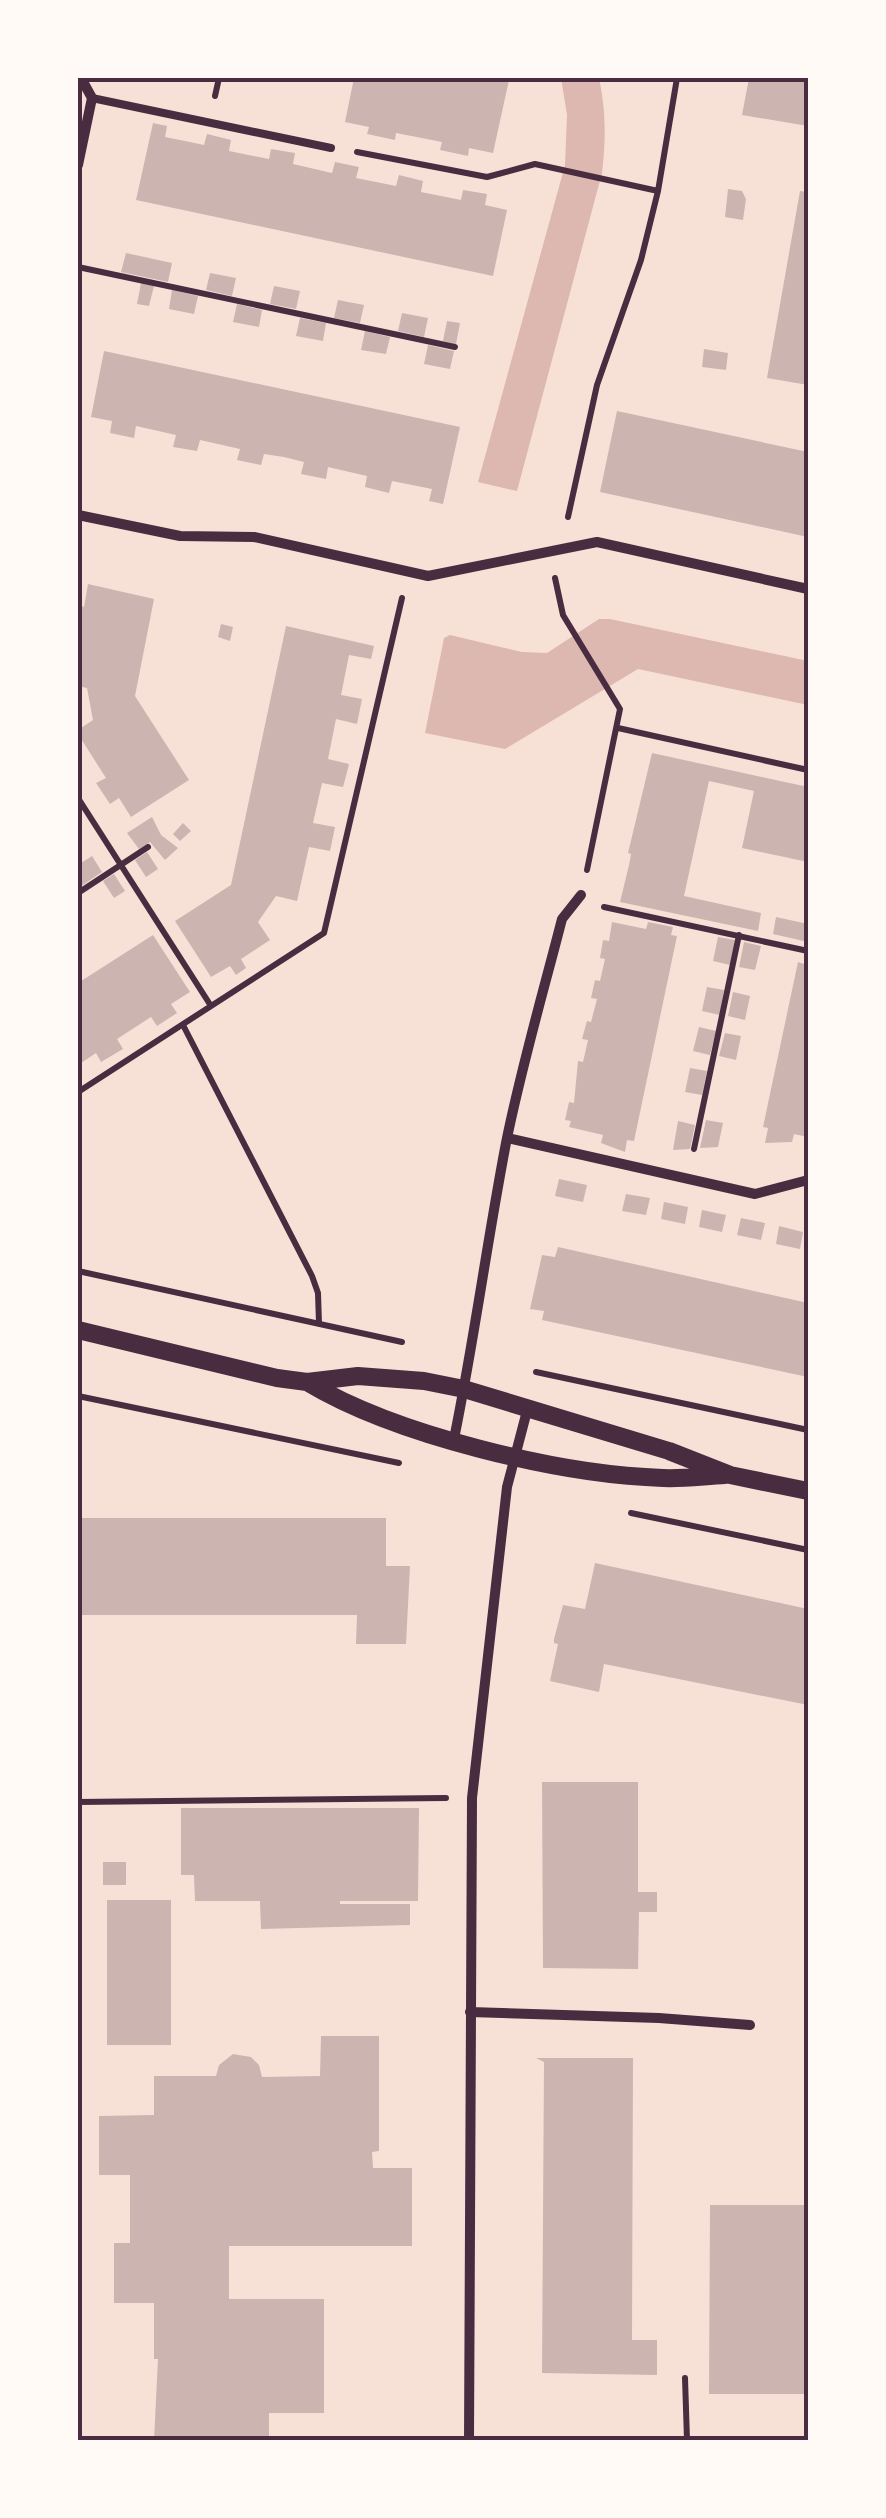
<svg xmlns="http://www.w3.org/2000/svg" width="886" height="2518" viewBox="0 0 886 2518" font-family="'DM Sans',sans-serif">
	<rect width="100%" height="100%" fill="#f7e1d7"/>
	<!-- water -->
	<path fill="#dcb8b0" d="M561,78H599C606,111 606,139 602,173L517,491L478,482L565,165L567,115Z
		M599,619H610L808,661V705L638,669L505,749L425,733L444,638L450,635L522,652L547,653Z"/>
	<!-- building -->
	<path fill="#ccb4b1" d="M354,78H497L509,80L493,153L469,148L468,156L440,150L442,142L396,133L395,140L367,134L369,127L345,122Z
		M749,78H808V126L742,115Z
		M153,123L167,126L165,137L185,141L204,145L207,134L231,140L229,151L269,159L271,149L295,153L293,164L332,173L335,162L359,167L356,178L396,186L399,175L423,181L421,192L461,200L463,190L487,194L485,205L507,210L493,276L136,200Z
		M728,189L742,191L746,199L743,220L725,217Z
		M800,191L808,192V385L767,378Z
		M126,253L172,263L168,282L121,272Z
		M210,273L236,278L232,296L206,290Z
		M141,283L154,286L149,306L137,304Z
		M274,286L300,291L296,309L270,304Z
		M172,290L198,296L194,314L169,309Z
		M338,300L364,305L360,323L334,318Z
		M237,304L262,310L259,327L233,322Z
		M402,313L428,318L424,337L398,331Z
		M300,318L326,323L323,341L296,336Z
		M447,321L460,323L456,344L443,341Z
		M365,331L390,337L386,354L361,350Z
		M428,345L454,351L450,369L424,364Z
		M704,349L728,353L726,370L702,367Z
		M104,351L460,427L443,504L429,501L432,489L392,481L389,493L365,487L367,476L328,467L326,479L301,474L304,462L284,457L264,454L261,465L237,460L240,449L200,440L197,451L173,447L176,435L136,426L134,438L110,433L112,421L91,417Z
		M617,411L808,452V537L600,492Z
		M88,584L154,599L135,696L189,780L131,817L119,798L110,804L96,783L106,778L78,734V730L93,720L87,688L78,686V605L84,607Z
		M221,624L233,627L230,641L218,637Z
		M286,626L374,646L371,659L349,655L341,695L362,699L357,724L336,719L328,759L349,764L346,776L343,787L322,783L313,823L335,827L330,851L309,847L297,901L276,896L258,922L270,940L241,959L246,968L236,975L230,966L211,977L175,921L231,885Z
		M652,753L808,787V862L742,848L754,791L709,781L684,896L761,913L758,931L620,902L629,865L631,854L628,853Z
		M152,817L161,835L178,848L165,860L150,842L139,849L127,833Z
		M183,823L191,831L180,841L173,834Z
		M147,852L158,869L146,877L135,860Z
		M92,856L102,872L80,887L78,865Z
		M114,874L125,891L114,898L103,881Z
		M776,917L808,924V942L773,934Z
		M612,922L646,929L648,922L673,927L671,935L677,936L634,1141L627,1140L625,1152L601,1143L603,1135L569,1127L571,1121L565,1120L569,1102L574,1103L578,1061L583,1062L588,1040L582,1039L587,1021L591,1022L597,999L591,998L595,980L600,981L605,959L600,958L603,940L609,941Z
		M153,935L190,992L171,1004L177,1013L157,1026L151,1017L117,1039L123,1049L101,1062L96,1053L78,1065V983Z
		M718,937L735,940L730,965L713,961Z
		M744,942L761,946L755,970L739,967Z
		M807,952L808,1137L794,1134L792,1142L765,1143L768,1128L763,1127L798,962L804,964Z
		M707,987L724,990L720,1015L702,1011Z
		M733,992L750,996L745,1020L728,1016Z
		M699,1027L716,1031L710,1055L693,1051Z
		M725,1033L741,1036L736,1060L719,1056Z
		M690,1068L707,1071L702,1095L685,1092Z
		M706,1120L723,1123L718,1147L700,1148Z
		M678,1121L695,1125L690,1149L673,1150Z
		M559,1179L587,1185L583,1202L555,1196Z
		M626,1194L650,1198L646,1215L622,1211Z
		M664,1202L688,1207L685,1224L661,1219Z
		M702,1210L726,1215L722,1232L699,1227Z
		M741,1218L765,1223L761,1240L737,1235Z
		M779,1226L803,1232L800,1249L776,1244Z
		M558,1247L808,1303V1377L542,1320L544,1311L530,1309L542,1255L555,1257Z
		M78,1518H386V1566H410L406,1644H356L357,1615H78Z
		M595,1563L808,1609V1705L604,1664L599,1692L550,1681L558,1644L554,1643V1639L563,1605L585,1609Z
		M542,1782H638V1892H657V1912H639L638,1969L543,1968Z
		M181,1808H419L418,1901H340V1904H410V1925L261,1929L260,1901H195L194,1875H181Z
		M103,1862H126V1885H103Z
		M107,1900H171V2045H107Z
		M321,2036H379V2151L372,2152L373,2168H412V2246H229V2299H324V2413H269V2440H154L158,2359H154V2303H114V2243H130V2175H99V2116L154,2115V2076H216L219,2065L233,2054L251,2057L259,2065L262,2077L320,2076Z
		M536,2058H633L632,2340H657V2375L542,2373L544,2062Z
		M710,2205H808V2394H709Z"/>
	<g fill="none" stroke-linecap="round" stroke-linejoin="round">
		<!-- path -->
		<path stroke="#4a2c40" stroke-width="6" d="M215,96L219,78
			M357,152L487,177L535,164L658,191
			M78,267L455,347
			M568,517L597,385L641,260L658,191L677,78
			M555,578L563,615L620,709L587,870
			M618,728L808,770
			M78,798L211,1006
			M78,893L148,847
			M604,907L808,951
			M183,1025L312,1276L318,1293L319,1324
			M78,1092L324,933L402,598
			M694,1149L739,935
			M78,1271L402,1342
			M536,1372L808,1430
			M78,1396L399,1463
			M631,1513L808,1550
			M78,1802L446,1798
			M685,2378L687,2440"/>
		<!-- service -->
		<path stroke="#4a2c40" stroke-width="8" d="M92,98L331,148"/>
		<!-- minor -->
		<path stroke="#4a2c40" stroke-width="10" d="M78,165L92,98L81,78
			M78,515L180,536L254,537L428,576L597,542L808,589
			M507,1138L755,1194L808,1180
			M454,1439C474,1341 487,1242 506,1143C521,1068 543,993 562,919L581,895
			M470,2012L659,2018L750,2025
			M469,2440L472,1798L507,1487L528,1407"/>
		<!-- tertiary -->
		<path stroke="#4a2c40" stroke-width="18" d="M78,1330L277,1378L307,1382L358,1376L424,1381L464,1389L669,1451L730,1475L808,1491
			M307,1382C395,1435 560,1475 663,1478C683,1479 704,1476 725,1475"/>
	</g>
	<!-- border -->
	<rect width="886" height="2518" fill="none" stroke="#fffaf5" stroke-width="160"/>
	<rect x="80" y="80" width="726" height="2358" fill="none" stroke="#4a2c40" stroke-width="4"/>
</svg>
